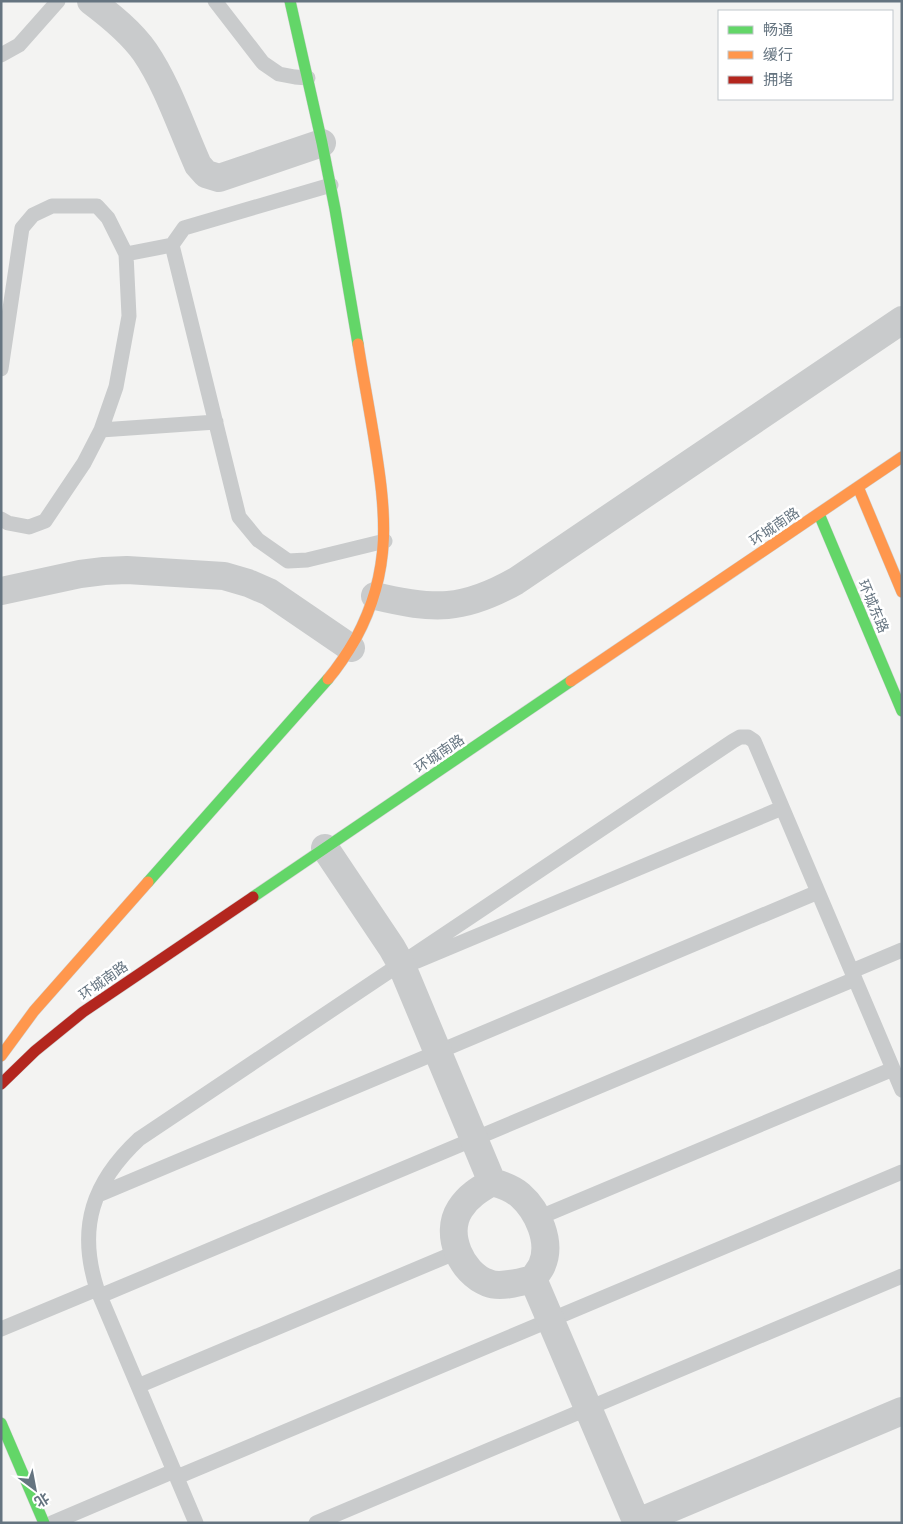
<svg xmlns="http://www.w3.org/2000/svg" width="903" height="1524" viewBox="0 0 903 1524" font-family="'Golos Text','Noto Sans SC',sans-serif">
	<rect width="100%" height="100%" fill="#f3f3f2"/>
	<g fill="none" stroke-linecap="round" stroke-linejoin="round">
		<!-- fast casing -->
		<g stroke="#cfd0d0" stroke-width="12">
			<path id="fast" d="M290,1L322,143L335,209L358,344
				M819,514L902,711
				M148,882L328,679
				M253,897L571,681
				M1,1423L44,1523"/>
		</g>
		<!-- slow casing -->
		<g stroke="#cfd0d0" stroke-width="12">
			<path id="slow" d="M858,487L902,592
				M328,679C339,666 348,652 356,638C393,569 386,512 374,438C369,407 363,376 358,344
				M571,681L902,457
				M1,1056L34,1011L148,882"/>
		</g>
		<!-- jam casing -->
		<g stroke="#cfd0d0" stroke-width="12">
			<path id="jam" d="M1,1084L35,1051L83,1012L253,897"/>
		</g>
		<!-- lane -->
		<path stroke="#c9cbcc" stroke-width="15" d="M215,1L263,63L279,74L295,77L308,78
			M1,55L19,45L58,1
			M331,185L184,228L172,245L239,517L258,540L288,561L307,560L385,541
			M126,254L172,245
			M1,369L22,228L33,215L52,206H97L108,218L126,254L129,316L116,387L101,430L84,463L45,521L29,527L8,523L1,519
			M101,430L216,422
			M417,961L782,808
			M852,971L902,950
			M98,1195L818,892
			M538,1218L893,1069
			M100,1296L855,979
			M1,1329L97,1289
			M138,1386L457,1252
			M177,1477L902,1172
			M52,1523L174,1471
			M196,1523L97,1289C77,1227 93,1182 139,1139L733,741L740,737H748L754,741L757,748L902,1090
			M316,1523L902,1276"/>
		<!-- street -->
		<path stroke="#c9cbcc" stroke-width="28" d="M91,1C111,16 131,32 145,52C168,86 181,127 198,165L206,174L219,178L322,143
			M1,591L80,574L104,571L127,570L224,576L248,583L269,592L351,648
			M375,596C434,610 463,611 516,581L902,320
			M325,848L392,948L401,964L492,1182
			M492,1182C503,1185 512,1188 520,1195C538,1211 552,1242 542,1265C540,1270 536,1274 533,1279C521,1282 500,1288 488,1283C461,1273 444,1234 460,1209C468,1196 480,1189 492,1182Z
			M533,1279L637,1523
			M636,1523L902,1411"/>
		<!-- fast -->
		<use href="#fast" stroke="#63d668" stroke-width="11"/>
		<!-- slow -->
		<use href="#slow" stroke="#ff974d" stroke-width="11"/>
		<!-- jam -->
		<use href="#jam" stroke="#b3261e" stroke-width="11"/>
	</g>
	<g text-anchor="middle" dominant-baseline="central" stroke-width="5" stroke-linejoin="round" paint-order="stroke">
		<!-- street labels -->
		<g font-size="14" fill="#657480" stroke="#fff">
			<text transform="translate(774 526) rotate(-34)">环城南路</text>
			<text transform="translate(874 606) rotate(67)">环城东路</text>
			<text transform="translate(439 753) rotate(-34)">环城南路</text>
			<text transform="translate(103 980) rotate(-35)">环城南路</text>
		</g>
	</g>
	<!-- border -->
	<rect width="903" height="1524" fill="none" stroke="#657480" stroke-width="5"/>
	<!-- legend -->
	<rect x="718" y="10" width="175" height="90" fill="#ffffff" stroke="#c1c7cc"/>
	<rect x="728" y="26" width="25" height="8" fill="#63d668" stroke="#c1c7cc"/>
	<text x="763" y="35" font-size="15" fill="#657480">畅通</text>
	<rect x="728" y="51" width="25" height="8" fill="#ff974d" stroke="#c1c7cc"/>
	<text x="763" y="60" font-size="15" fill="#657480">缓行</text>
	<rect x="728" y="76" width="25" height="8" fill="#b3261e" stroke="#c1c7cc"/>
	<text x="763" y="85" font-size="15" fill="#657480">拥堵</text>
	<!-- north arrow -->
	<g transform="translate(35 1489) rotate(148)" stroke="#ffffff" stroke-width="4" paint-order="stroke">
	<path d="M0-4L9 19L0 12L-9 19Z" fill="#657480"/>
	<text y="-8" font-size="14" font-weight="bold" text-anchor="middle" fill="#657480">北</text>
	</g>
</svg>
